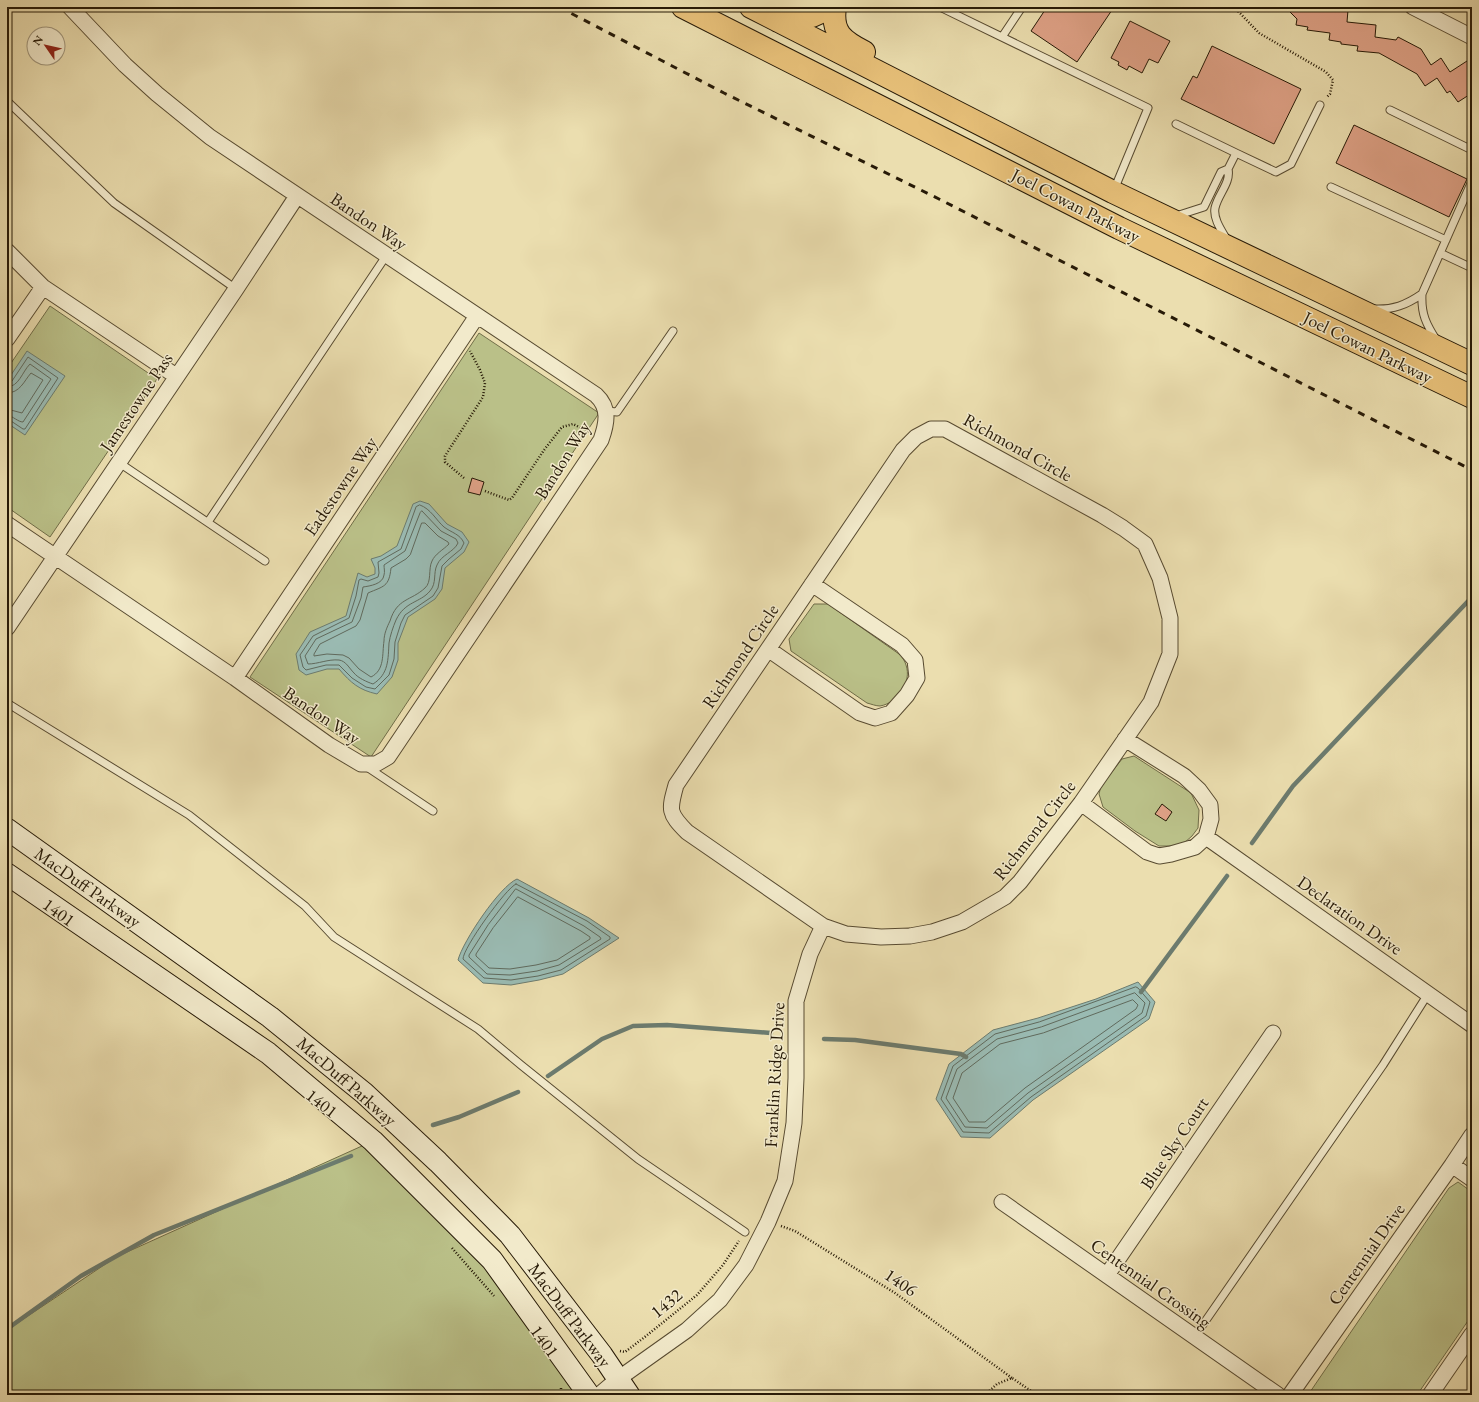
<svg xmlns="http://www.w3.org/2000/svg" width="1479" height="1402" viewBox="0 0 1479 1402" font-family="'EB Garamond',serif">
	<rect width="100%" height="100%" fill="#ebdeaf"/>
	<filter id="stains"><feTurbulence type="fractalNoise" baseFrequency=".005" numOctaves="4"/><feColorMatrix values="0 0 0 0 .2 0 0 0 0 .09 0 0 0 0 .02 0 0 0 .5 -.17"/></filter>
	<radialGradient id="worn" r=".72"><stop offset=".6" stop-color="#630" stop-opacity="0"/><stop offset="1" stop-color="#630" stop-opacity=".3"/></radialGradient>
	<!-- green -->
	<path fill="#bac088" stroke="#706d48" d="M50,306L157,379L50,537L7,507V369Z
		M479,333L599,413L371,757L250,677Z
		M814,604H828L899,654C902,657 905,661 906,665C912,682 898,703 880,706C876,706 871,704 867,703L791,651L789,639Z
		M1134,756L1191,793L1199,810L1198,828L1192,836L1184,843L1175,846H1159L1135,831L1103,807L1099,794L1101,786L1122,759Z
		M373,1141L492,1260L589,1395H7V1330L116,1257Z
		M1458,1182L1472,1192V1315L1417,1395H1308L1449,1188Z"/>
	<!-- water -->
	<path fill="#9abbb3" stroke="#6c7b6e" d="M27,351L65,376L25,435L7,423V381Z
		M420,501L429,504L447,524L462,532L469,542L464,552L445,568L442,589L435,599L408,617L398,643V660L392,677L377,694C359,690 351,683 339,669H327L306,675L299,670L296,654L310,632L346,616L358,573L367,577L375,574V568L371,559L381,556L397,546L413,504Z
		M517,879L589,918L619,938L563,974L539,980L511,985L483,983L458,960C463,941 500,886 517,879Z
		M1138,982L1155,1002L1149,1019L1033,1100L990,1138L961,1137L936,1099L949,1064L993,1030L1038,1018L1096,999Z"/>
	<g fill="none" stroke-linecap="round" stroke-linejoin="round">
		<!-- shore -->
		<path stroke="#606a5d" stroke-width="1" d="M7,382L12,381L28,357L58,378L25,429H23L11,421L7,420
			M7,387C19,387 22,372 30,364L51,379L23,422C18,422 13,416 7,415
			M7,393C20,393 24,381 31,373L43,380L22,413L7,409
			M420,505C431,509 436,520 444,527C452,533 460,534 464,543L461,549L449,559L442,566L438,588L433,596L405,615L401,623L395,642L394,659L389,675L375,689L366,687L352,678L339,665H326L306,670L303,667L300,655L313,636L349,618L356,596L359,580L361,579L368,581L378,577L379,573L378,562L401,549L416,507Z
			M422,511L441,531L456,539L458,543C454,552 441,555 437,565C433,573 437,583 430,591C420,603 405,601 396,620C393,627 390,636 389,643C388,659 389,674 373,684C367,682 358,678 354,673C349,668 346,661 339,660C328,659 318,664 308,664L305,656L316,639L352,622L361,598L363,587C370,586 383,584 384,575C385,572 384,568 384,565L405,551L420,513Z
			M422,523H425L438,536L448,542L449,544C443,550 435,554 432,561C428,569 432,582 425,588C411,601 397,598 390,621C387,627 384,634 384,641C382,654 385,670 371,677L359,669L349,658L343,655L327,654L314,656V654L320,644L356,626L360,620L368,593C384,586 389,587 391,568L406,559L410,555Z
			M516,884L587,921L610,937V939L561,970L538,976L511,980L484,978L463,959C463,948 506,888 516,884Z
			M516,889L584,926L600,937L601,939L559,965L537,971L510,975L487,974L469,957V955L488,925Z
			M518,897L581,931L590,937V939L557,960L536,965L510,969L489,968L476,956V954L493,928Z
			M1136,987L1138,988L1150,1002L1146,1016L1031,1097L989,1133L963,1132L941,1099L953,1066L995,1034L1039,1022Z
			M1135,993L1145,1003L1142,1013L1028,1093L987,1128L965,1127L946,1098L957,1069L997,1039L1041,1027Z
			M1133,1000L1138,1005L1136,1009L1025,1088L985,1122H969L953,1098L962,1073L1000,1044L1043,1033Z"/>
		<!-- stream -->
		<path stroke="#6c7b6e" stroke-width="4.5" d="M1252,843L1293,786L1472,597
			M1141,992L1227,876
			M824,1039L855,1040L961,1054L966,1057
			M548,1076L602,1039L633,1026L667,1025L771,1033
			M433,1125L459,1117L518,1092
			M7,1329L81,1276L154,1235L351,1156"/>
	</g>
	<!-- building -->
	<path fill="#dfa287" stroke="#271a07" d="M1047,7H1114L1077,62L1031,31Z
		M1285,7H1319L1348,10L1347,22L1376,25L1375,37L1396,40L1398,37L1421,49L1431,65L1441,58L1450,72L1467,61L1472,69V93L1458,102L1450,91L1447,93L1437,78L1425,86L1417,74L1379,53L1357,51L1358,46L1341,44V42L1329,40L1330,33L1307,30L1308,27L1296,25L1297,19Z
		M1130,21L1170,41L1158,63L1149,59L1142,73L1129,66L1127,70L1118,65L1119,62L1111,58Z
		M1212,46L1301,89L1274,144L1181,99L1193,76L1197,78Z
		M1354,125L1467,179L1449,217L1336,163Z
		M472,478L484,482L480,495L468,492Z
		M1162,804L1172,812L1166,821L1155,814Z"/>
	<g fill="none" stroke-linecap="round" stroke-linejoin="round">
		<!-- lane casing -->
		<g stroke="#584b31" stroke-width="9">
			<path id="lane" d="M940,7L1148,108L1114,190
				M1002,37L1022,7
				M7,101L114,203L236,289
				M1390,110L1472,150
				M1176,124L1236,153
				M1228,169L1236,153L1276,172L1291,164L1320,105
				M1331,187L1446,240
				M1176,216L1204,207L1221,172L1228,169C1231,183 1218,194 1215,208C1213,219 1222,231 1227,240
				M1440,253L1472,268
				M1374,309C1393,310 1406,305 1422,294
				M1437,341C1426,324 1421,314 1422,294L1472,181
				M606,411L617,412L673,331
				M118,462L265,561
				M208,522L386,256
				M7,703L189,815L305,906L334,937L478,1029L521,1065L638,1159L745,1232
				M367,767L433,811
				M1195,1336L1383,1065L1428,994"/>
		</g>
		<!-- street casing -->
		<g stroke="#584b31" stroke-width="17">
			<path id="street" d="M1413,7L1472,37
				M7,251L43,287L176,376
				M7,339L43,287
				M931,429H945L1102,515L1123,528L1145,544L1160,578L1170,618V654L1151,702L1081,803L1020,882L1005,897L962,922L932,932L910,936L881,937L846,934L823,926L687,832C668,813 669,810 676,785L903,450L916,437Z
				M7,524L235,678L329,745L361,764H376L388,757L601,440C607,423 610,408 596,395L210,137L157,94L125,65L70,7
				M7,628L236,289L297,196
				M768,649L860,713L875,718L891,713L907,695L917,678L915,660L902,645L812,584
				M235,678L477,316
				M1081,803L1147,852L1159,856L1171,854L1195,847L1206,837L1211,819L1210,805L1199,790L1184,776L1125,739
				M1206,837L1472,1025
				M1452,1165L1472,1179
				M1002,1202L1278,1395
				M1107,1275L1273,1033
				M599,1395L618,1379L687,1330L720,1300L746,1265L768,1222L785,1181L794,1123L796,1078V1001L810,954L823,926
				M1290,1395L1452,1165L1472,1135
				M1430,1395L1472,1334"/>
		</g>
		<!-- secondary casing -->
		<g stroke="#271a07" stroke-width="23">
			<path id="secondary" d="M7,829L270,1017L364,1093L438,1162L510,1235L602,1355L629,1395
				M7,874L268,1053L373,1141L492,1260L589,1395"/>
		</g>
		<!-- primary casing -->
		<g stroke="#271a07" stroke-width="24">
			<path id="primary" d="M683,7L1119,228L1472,397
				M751,7L1113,192L1472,364
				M835,7C831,33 843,41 864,52
				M778,21C795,20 813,20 827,7"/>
		</g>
		<!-- path -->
		<path stroke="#271a07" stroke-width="2.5" stroke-dasharray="1 2" stroke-linecap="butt" d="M1234,7L1259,33L1326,72L1333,80L1330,94L1327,97
			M464,478L445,462V456L483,397L485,383L480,370L470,351
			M485,491L509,500L512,498L544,450L562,427L573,424L589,432
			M781,1226L795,1231L895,1293L1012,1378
			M452,1248L494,1296
			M620,1351L625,1352L646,1336L697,1295L723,1265L739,1241
			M561,1388V1395
			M985,1395L997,1384L1012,1378L1037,1395"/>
		<!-- lane -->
		<use href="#lane" stroke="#f2eacb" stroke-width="7"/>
		<!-- street -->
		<use href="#street" stroke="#f2eacb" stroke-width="15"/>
		<!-- secondary -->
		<use href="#secondary" stroke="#f2eacb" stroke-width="21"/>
		<!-- primary -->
		<use href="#primary" stroke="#e6bf78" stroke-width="22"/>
		<!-- rail -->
		<path stroke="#271a07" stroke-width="3" stroke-dasharray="7 7" stroke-linecap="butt" d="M559,7L724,93L939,199L1472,470"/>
	</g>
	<g text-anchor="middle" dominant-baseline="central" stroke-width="3" stroke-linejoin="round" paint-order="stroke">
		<!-- street labels -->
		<g font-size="18" fill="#271a07" stroke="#f2eacb">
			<text transform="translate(1076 205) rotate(27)">Joel Cowan Parkway</text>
			<text transform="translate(369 221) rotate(34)">Bandon Way</text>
			<text transform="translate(1368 347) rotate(26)">Joel Cowan Parkway</text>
			<text transform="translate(136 402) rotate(-56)">Jamestowne Pass</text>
			<text transform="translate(1018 447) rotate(29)">Richmond Circle</text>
			<text transform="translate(562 460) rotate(-58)">Bandon Way</text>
			<text transform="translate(340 486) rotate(-56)">Eadestowne Way</text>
			<text transform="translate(740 656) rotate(-56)">Richmond Circle</text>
			<text transform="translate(322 715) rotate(34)">Bandon Way</text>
			<text transform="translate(1034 830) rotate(-52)">Richmond Circle</text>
			<text transform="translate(88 887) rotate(35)">MacDuff Parkway</text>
			<text transform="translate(59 912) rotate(36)">1401</text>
			<text transform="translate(1350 915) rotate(35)">Declaration Drive</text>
			<text transform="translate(774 1075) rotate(-87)">Franklin Ridge Drive</text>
			<text transform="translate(347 1081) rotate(41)">MacDuff Parkway</text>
			<text transform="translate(322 1103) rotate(38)">1401</text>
			<text transform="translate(1174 1143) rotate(-56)">Blue Sky Court</text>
			<text transform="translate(1366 1254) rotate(-55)">Centennial Drive</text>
			<text transform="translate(901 1282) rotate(34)">1406</text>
			<text transform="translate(1151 1283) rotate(35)">Centennial Crossing</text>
			<text transform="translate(666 1303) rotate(-39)">1432</text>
			<text transform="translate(570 1315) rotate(53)">MacDuff Parkway</text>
			<text transform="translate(545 1341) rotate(54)">1401</text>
		</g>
	</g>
	<!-- margin -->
	<rect width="1479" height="1402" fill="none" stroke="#ebdeaf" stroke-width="24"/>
	<rect x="8" y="8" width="1463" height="1386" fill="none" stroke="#271a07" stroke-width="2"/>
	<rect x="12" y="12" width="1455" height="1378" fill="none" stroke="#271a07"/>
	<!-- north arrow -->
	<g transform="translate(46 46) rotate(304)"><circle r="19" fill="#f2eacb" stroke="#a1977d"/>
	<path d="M0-3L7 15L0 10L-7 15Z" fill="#8f2418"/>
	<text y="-6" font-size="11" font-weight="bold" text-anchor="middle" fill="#271a07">N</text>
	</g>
	<rect width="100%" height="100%" filter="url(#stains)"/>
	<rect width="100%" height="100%" fill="url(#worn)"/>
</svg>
